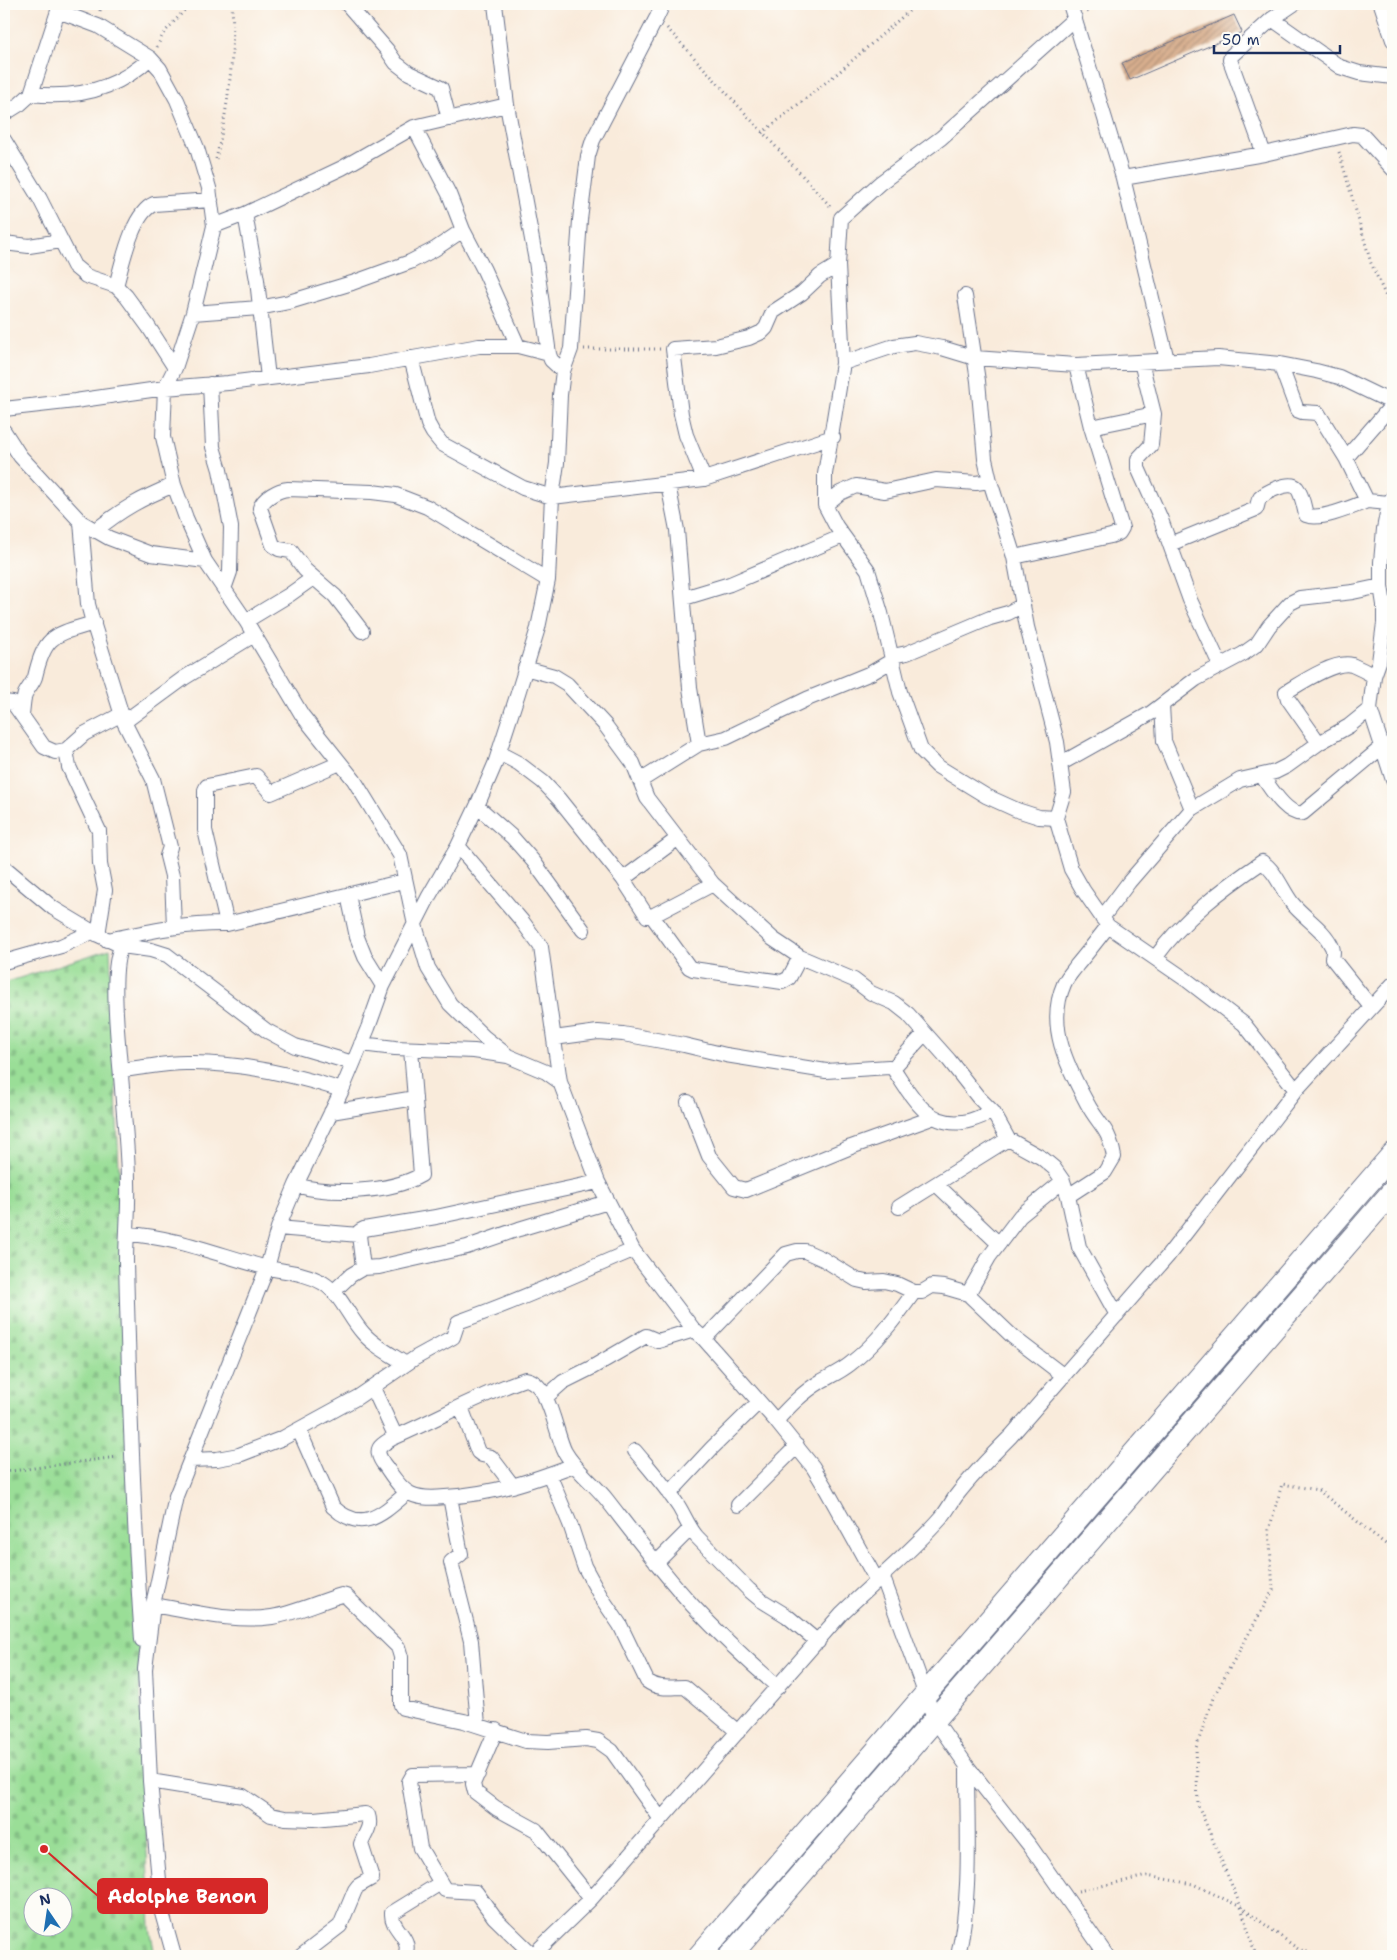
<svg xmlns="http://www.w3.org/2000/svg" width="1397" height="1960" viewBox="0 0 1397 1960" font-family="'Shantell Sans',sans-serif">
	<defs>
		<pattern id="cemetery-stones" width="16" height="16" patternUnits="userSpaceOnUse" patternTransform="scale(1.25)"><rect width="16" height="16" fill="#9ade97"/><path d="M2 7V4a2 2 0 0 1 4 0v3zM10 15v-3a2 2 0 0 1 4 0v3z" fill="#84bf85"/></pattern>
		<pattern id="building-hatch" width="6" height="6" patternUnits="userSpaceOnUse" patternTransform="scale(1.25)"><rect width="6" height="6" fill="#d8af8e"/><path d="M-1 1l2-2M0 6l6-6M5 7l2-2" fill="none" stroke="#ae8f77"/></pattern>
	</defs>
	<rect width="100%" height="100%" fill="#fdfcf7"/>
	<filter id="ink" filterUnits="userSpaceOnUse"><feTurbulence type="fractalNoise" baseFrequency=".02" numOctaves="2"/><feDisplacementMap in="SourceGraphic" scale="10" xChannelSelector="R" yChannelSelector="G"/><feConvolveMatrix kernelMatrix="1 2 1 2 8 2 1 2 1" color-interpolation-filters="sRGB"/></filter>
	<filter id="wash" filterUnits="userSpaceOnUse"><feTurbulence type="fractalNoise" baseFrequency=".0096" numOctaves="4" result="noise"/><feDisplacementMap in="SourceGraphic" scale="20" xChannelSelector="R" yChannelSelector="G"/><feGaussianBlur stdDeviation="1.12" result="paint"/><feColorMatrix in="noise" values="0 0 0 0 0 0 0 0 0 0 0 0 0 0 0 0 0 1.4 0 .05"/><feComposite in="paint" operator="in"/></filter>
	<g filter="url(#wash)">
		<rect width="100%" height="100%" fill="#f9ebdb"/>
		<!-- cemetery -->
		<path fill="url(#cemetery-stones)" stroke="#5a867a" fill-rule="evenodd" d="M110,949L150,1928L155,1956H4V983ZM32,1898H62V1928H32Z"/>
		<g id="blocks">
			<!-- building -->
			<path fill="url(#building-hatch)" d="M1234,15L1242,32L1130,80L1122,63Z"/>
		</g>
	</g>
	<g filter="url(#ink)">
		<use href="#blocks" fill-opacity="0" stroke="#69718a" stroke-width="1"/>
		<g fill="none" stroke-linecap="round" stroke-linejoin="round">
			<!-- minor casing -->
			<g stroke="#69718a" stroke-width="16">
				<path id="minor" d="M347,4L387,50L396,63L409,73L441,88L449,119
					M495,4L507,105L536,261L549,354
					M1070,4L1123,178L1167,360
					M1381,4L1393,40
					M58,11L98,26L150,58L160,69L177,100L197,148L209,188L214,226L193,313L175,368L165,388L163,437L174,485L186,518L205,561L246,621L302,715L354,780L400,855L415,925L428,968L450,1004L484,1037L508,1056
					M1075,18L941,138L880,183L841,218L838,265L843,363L825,474V505L836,526L868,570L881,613L900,692L921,750L937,766L986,796L1017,810L1039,817L1056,818L1071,869L1083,890L1108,926L1188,981L1244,1024L1296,1090
					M1272,19L1340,67L1359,73L1393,77
					M31,94C76,99 117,90 150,58
					M4,114L20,104L31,94L58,11V4
					M414,127L449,194L463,230L484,270L518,346
					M4,140L40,199L74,266L86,276L116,286L126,296L148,326L175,368
					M1264,154L1230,60L1231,56L1272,19L1294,4
					M1123,178L1264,154L1353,134L1362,135L1393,169
					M245,214L257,280L268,378
					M214,226L245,214L342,168L414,127L507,105
					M4,243L29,246L61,241
					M116,286C122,265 132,213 154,204L211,200
					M965,296L978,381L985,459L990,481L1014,557L1027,627L1057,742L1064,792L1056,818
					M193,313L259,308L289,302L352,283L410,262L435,249L463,230
					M411,358L428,424L433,433L442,444L523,488L552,497L704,479L833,437
					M1141,362L1154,414L1151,445L1138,459V468L1160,517L1190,600L1220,665
					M843,363L894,346L915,343L942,348L975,358L1076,365L1218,358L1280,364L1316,371L1339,377L1393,403
					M1280,364L1297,410L1302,412L1318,413L1346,458L1367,501L1389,503
					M210,384L213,447L220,470L231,527L230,572L224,589
					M4,409L75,401L165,388L228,383L369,366L479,346H518L549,354L551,360L563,371
					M1091,427L1154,414
					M4,431L20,456L81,522L109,538L151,554L205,561
					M1346,458L1393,404
					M704,479L686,435L681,414L673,349L716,346L749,338L762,332L766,328L773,312L802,293L820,276L838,265
					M668,484L677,530L690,688L699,744
					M1393,497L1389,503L1384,529L1381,562V586L1384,605V623L1379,662L1374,676L1370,709L1393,780
					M825,505L840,493L856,486L885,491L936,480L976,483L990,481
					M81,522L88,604L92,619L124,722L153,779L170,847L167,856L172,876L174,927
					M95,531C122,509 142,498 174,485
					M1170,544L1256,509C1258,505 1257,502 1260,498C1266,492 1290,480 1297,488C1302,494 1304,507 1306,515C1321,521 1352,507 1367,501
					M1014,557L1111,536L1119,533L1122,528L1091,427L1076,365
					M684,598L730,584L843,536
					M246,621L289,595L313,578
					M362,631L335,596L305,570L291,551L279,549L273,545L260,508C263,498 278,490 288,489L372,492L396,495L427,507L548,580
					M892,656L907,653L990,618L1008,613L1023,605
					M525,668L554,676L567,684L605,725L633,763L647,798L713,884L773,939L800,957L854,980L871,993L894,1003L908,1014L949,1060L978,1097L993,1112L1008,1139L1042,1158L1054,1168L1063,1181L1068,1196L1079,1247L1117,1315
					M4,702L13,703L44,747L55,752L66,750
					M1162,705L1164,741L1192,809
					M22,714C23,708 23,700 25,694C28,688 33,683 35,677C45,634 54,635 94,623
					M124,722L184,678L254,635
					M1319,743L1288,699L1286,692C1301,683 1335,660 1352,665C1359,668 1367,672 1374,676
					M499,753L518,763L543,782L559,799L623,879L647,916H652L713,884
					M1060,764L1151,713L1196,679L1243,654L1257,644L1269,626L1290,603L1300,598L1353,592L1381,586
					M1262,776C1270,787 1287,817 1303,813L1382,747
					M640,781L699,744L726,738L807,699L871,673L893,660
					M477,806L512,837L534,862L583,930
					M458,846L522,921L541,947L560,1082
					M4,867L53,908L98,935L122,946L151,950L167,955L267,1031L295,1046L353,1063
					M623,879L677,839
					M348,895L357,937L365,957L383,986
					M652,916L689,967L693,969L782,982L789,978L800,957
					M1102,918L1129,882L1192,809L1240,780L1275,772L1287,766L1319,743L1349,726L1370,709
					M227,924L205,830V790L207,786L256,776L271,793L340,763
					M98,935L105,890L100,864L99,831L69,767L66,750L84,734L122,714
					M107,940C147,932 186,923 227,924L404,881
					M122,946C108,967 120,1059 122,1088C124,1119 128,1151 128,1182C129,1209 126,1236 126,1262C129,1388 133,1515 142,1640
					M1155,958C1183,919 1222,889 1262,862C1276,871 1282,890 1292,903C1304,918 1324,929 1332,947C1334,951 1333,954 1332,958L1371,1007
					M4,962L61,946L92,932
					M554,1038L598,1032L623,1034L684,1045L726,1055L826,1071L889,1067L893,1068C910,1094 926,1127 963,1122C973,1121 983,1115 993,1112
					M361,1044L395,1048L474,1051L508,1056L546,1072L560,1082L598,1182L633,1250L694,1330L704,1339L776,1421L813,1467L825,1487L876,1579
					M893,1068L925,1033
					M121,1070C142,1068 164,1063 186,1063C238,1062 292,1074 342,1090
					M688,1102L709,1156L734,1187L746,1190L851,1147L932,1118
					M331,1112L415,1098
					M936,1184L999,1244
					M296,1185C329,1195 390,1193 421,1175L411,1049
					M1068,1196L1105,1172L1114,1157C1109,1127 1099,1126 1087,1103C1067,1066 1046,1025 1064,984C1067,977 1073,971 1077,965C1088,952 1098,939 1108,926
					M899,1207L1008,1139
					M278,1228L359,1235
					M128,1234C175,1237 219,1255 264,1267C284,1272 305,1272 323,1283C341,1294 349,1318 363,1333C374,1346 392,1355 406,1364
					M363,1268L379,1267L467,1247L519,1229L608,1202
					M334,1291L351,1275L363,1268L359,1235L360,1231L364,1229L436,1217L598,1182
					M968,1294L989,1257L1020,1216L1063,1181
					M704,1339L786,1254L797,1251H805L823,1259L857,1280L866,1282L884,1281L897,1284L914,1292H922L932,1286L944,1287L968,1294L1013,1337L1064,1376
					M373,1388L394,1433L393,1438C381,1445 373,1448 383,1463C391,1473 399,1489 411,1494C421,1499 434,1498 445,1497C493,1494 529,1482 574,1465
					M545,1398L563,1382L591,1368L646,1336L658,1341L694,1330
					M461,1407L478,1452L482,1455L491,1457L513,1486
					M776,1421C789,1407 803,1392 820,1382C830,1376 840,1372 850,1364C876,1344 895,1319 914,1292
					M299,1430L333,1507C363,1535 383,1513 408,1492
					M393,1438C437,1419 479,1395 525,1379C550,1382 555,1433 565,1452C575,1470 594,1483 607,1500C635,1536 662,1572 693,1606C720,1635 748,1661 778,1687
					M635,1451C650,1469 666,1487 679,1507C685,1517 689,1528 697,1537L749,1590L761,1600L787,1616L818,1642
					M190,1460L217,1459L239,1455L283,1438L358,1397L415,1358L453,1337L458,1322C519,1301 574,1275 633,1250
					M549,1474L570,1524L584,1566L601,1597L620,1625L647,1681C659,1690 670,1687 685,1687L738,1732
					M669,1494L712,1448L759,1402
					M450,1497L461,1554L451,1562L471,1641L478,1725
					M738,1505L797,1446
					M656,1563L690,1529
					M882,1575L935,1720L967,1766L1030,1846L1107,1956
					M153,1605C191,1611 233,1623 272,1617C296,1613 318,1602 342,1595L346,1596L398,1647L401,1657V1705L403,1708L464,1721L526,1741L548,1742L586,1739L598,1741L612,1751L660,1818
					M496,1730L473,1784L475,1792L496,1808L536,1830L591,1899
					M478,1774L413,1775L409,1782L420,1848L445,1890L476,1892L494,1917L533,1955
					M150,1781L243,1796L271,1815L285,1818L314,1819L365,1814L368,1815C372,1827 365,1833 361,1844L372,1878L358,1886L355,1890L340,1926L301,1956
					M174,1956L162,1913L150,1781L145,1669L153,1605L176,1496L267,1268L278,1228L296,1185L342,1090L368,1028L383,986L429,896L458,846L477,806L495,764L518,693L538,628L548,580L552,497L557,463L560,395L563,371L571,349L580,220L588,156L593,140L657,17L663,4
					M405,1956C413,1936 391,1931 392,1913L439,1884
					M532,1956L591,1899L841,1614C874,1582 910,1553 941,1518C947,1511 951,1503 956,1496C973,1474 992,1455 1011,1436L1167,1257L1296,1090L1393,984
					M958,1956C972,1894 967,1829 967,1766"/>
			</g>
			<!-- primary casing -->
			<g stroke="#69718a" stroke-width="24">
				<path id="primary" d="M699,1956L1393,1154
					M730,1956L1393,1191"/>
			</g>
			<!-- path -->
			<path stroke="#69718a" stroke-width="3" stroke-dasharray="1 4" stroke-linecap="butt" d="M100,11L101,4
				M1087,12L1103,4
				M667,28L832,208
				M157,47L163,34L190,4
				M762,133L839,72L917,4
				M1339,152L1371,263L1387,299L1393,326
				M216,159C228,108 235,56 232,4
				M584,349H660
				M4,1472L117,1457
				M1078,1891L1147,1876L1193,1884L1241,1907L1298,1949L1320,1956
				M1256,1956L1241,1907L1198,1805L1196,1748L1213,1698L1273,1590L1269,1530L1282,1484L1318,1490L1393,1550"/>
			<!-- minor -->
			<use href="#minor" stroke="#fff" stroke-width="14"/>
			<!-- primary -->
			<use href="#primary" stroke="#fff" stroke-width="22"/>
		</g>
	</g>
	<!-- callouts -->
	<path fill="none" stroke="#d62828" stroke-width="2" d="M44 1849L98 1896"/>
	<circle fill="#d62828" stroke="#fdfcf7" stroke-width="2" cx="44" cy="1849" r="5"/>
	<rect fill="#d62828" stroke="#d62828" stroke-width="2" x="98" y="1879" width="169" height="34" rx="5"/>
	<g font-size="19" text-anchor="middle" font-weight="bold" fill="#fff">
		<text x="182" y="1903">Adolphe Benon</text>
	</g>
	<!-- margin -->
	<rect width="1397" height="1960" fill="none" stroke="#fdfcf7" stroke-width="20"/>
	<!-- north arrow -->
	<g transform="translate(48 1912) rotate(347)"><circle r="24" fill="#fdfcf7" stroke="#a3aaba"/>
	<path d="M0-4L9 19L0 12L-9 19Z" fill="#1f6fb2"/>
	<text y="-8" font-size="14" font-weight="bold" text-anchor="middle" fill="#1b2f5e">N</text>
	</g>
	<!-- scale -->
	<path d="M1214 45v8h126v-8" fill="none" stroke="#1b2f5e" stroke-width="2.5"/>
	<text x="1222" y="45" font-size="15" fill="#1b2f5e" stroke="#fdfcf7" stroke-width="4" paint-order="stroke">50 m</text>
</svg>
